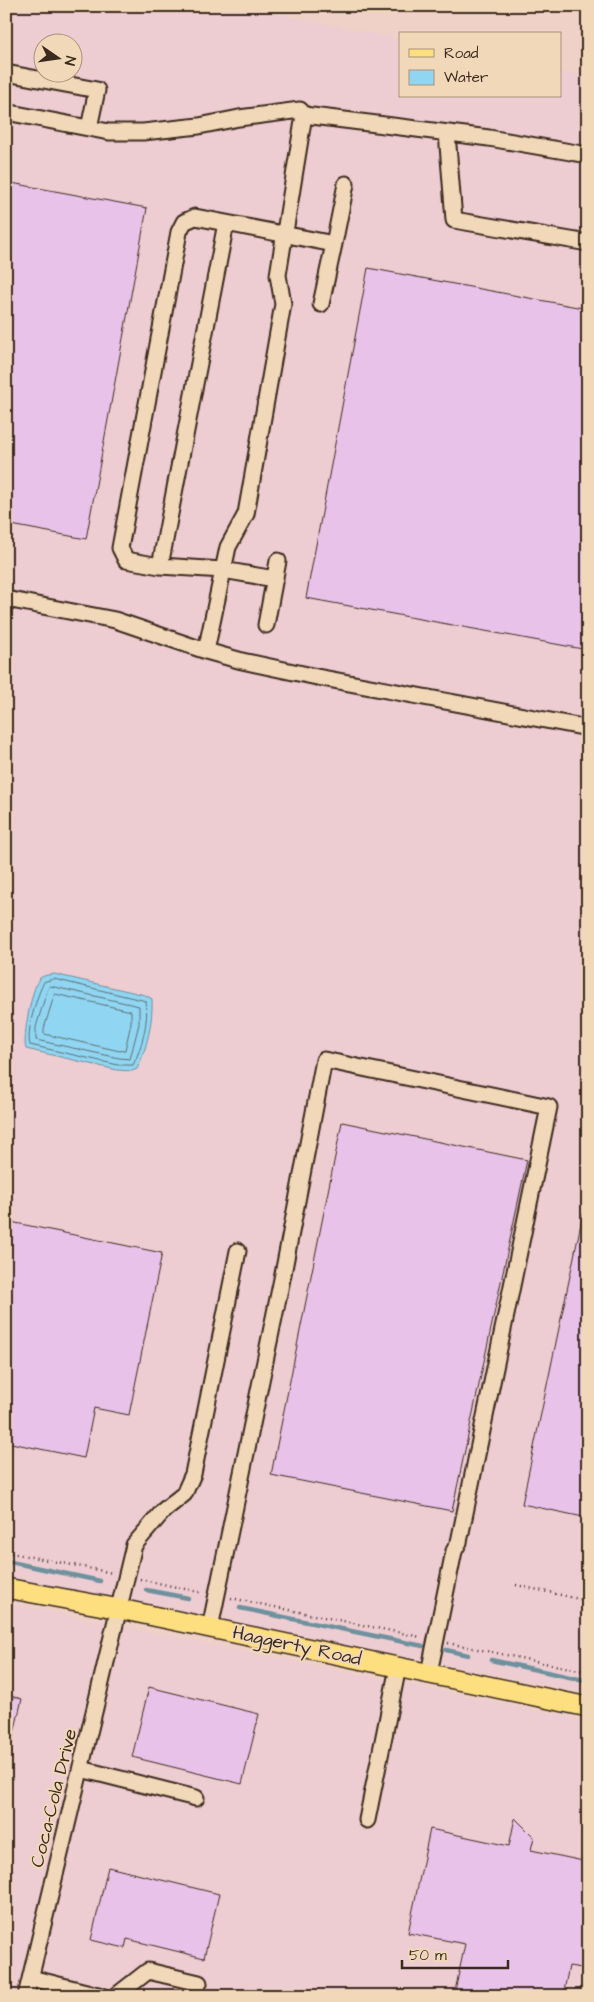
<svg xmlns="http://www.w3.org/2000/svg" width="594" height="2002" viewBox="0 0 594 2002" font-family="'Architects Daughter',sans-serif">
	<rect width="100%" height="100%" fill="#efd1c8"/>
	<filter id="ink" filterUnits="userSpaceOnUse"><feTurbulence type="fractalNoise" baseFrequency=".02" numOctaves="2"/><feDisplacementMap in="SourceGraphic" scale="10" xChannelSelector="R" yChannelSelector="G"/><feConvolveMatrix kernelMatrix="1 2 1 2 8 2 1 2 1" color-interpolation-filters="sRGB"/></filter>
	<g filter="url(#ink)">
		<!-- built -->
		<path fill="#edccd2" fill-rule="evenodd" d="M6,6H237L400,39V96H560V72L588,77V1693L6,1578ZM42,42H72V72H42Z
			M6,1603L588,1721V1996H6Z"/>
		<!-- water -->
		<path fill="#90d6f2" stroke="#6e919d" d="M54,974L145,995L152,999C153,1022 147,1048 137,1069L132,1071L117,1070L26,1049C22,1038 32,988 39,979C43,975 49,975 54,974Z"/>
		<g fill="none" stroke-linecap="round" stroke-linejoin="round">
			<!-- shore -->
			<path stroke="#5d6f73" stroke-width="1" d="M54,979L146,1001C149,1020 142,1048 133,1065H118L30,1045C26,1031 37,995 44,982Z
				M50,986L139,1006V1024L130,1059L119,1058L36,1040V1027L47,991Z
				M55,994L131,1011V1023L125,1050L120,1051L44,1034V1029Z"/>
			<!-- stream -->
			<path stroke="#6e919d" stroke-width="4.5" d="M6,976V981
				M6,1561L100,1581
				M146,1590L188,1598
				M240,1608L423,1646
				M446,1650L468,1655
				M491,1660L588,1681"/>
		</g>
		<!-- building -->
		<path fill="#e9c2ea" stroke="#3b2a1e" d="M6,182L147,208L86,539L6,524Z
			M368,268L588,309V650L306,598Z
			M342,1122L527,1160L452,1511L271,1475Z
			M583,1214L588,1215V1518L522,1504Z
			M6,1221L162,1253L129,1415L94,1408L84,1458L6,1442Z
			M149,1687L259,1714L242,1784L132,1757Z
			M6,1695L22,1699L11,1746H6Z
			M515,1818L534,1837L531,1850L588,1862V1969L569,1966L563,1996H454L465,1944L408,1933L430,1829L509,1846Z
			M108,1867L219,1894L204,1958L127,1939L125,1948L91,1940Z"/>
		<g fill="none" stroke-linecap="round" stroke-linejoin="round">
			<!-- minor casing -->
			<g stroke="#3b2a1e" stroke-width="19">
				<path id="minor" d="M6,73L97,90L89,128
					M6,112L109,132H143L199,126L239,118L300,110L304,115L489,138L588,155
					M447,133L454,220L588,243
					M321,304L334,244
					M160,566L226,223
					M275,579L223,570L160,566L126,560L120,548L179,232L184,222L195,217L334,244L346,184
					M6,599L115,620L206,651L242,661L317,677L588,728
					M266,625L278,561
					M206,651L228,547L246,514L283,304L278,275L304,115
					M210,1628L283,1274L324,1060L549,1107L459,1542L454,1551L429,1673
					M81,1769L196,1798
					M367,1820L398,1667
					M31,1978L102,1996
					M26,1996L134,1545L164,1510L184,1494L193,1474L238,1251
					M116,1996L148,1971L199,1983"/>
			</g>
			<!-- major casing -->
			<g stroke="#3b2a1e" stroke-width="22">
				<path id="major" d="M6,1588L120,1609L588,1707"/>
			</g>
			<!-- path -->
			<path stroke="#3b2a1e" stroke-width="2.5" stroke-dasharray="1 4" stroke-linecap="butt" d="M6,1552L113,1573
				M140,1579L203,1593
				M516,1585L588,1601
				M231,1598L421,1637
				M448,1643L588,1672"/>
			<!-- minor -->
			<use href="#minor" stroke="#f1d8b9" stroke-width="15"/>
			<!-- major -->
			<use href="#major" stroke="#fedf80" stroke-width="19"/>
		</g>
	</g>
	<g text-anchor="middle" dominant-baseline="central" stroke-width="4" stroke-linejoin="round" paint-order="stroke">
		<!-- street labels -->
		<g font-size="19" fill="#3b2a1e" stroke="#f1d8b9">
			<text transform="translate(297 1646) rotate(12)">Haggerty Road</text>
			<text transform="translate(54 1798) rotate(-76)">Coca-Cola Drive</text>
		</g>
	</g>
	<!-- margin -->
	<rect width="594" height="2002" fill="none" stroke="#f1d8b9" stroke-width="25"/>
	<rect x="12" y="12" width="569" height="1977" fill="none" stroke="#3b2a1e" stroke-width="2" filter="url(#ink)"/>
	<!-- legend -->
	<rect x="399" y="32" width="162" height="65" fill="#f1d8b9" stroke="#a8927b"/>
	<rect x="409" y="49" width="25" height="8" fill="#fedf80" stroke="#a8927b"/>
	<text x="444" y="58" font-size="15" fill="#3b2a1e">Road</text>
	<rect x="409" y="70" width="25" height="15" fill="#90d6f2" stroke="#a8927b"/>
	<text x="444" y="82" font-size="15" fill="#3b2a1e">Water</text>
	<!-- north arrow -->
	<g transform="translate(58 58) rotate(103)"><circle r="24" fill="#f1d8b9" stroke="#a8927b"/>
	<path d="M0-4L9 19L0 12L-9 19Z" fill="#3b2a1e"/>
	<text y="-8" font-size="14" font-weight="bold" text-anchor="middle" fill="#3b2a1e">N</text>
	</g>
	<!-- scale -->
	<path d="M402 1960v8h106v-8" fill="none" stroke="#3b2a1e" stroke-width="2.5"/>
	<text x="409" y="1960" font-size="15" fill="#3b2a1e" stroke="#f1d8b9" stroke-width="4" paint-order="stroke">50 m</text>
</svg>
